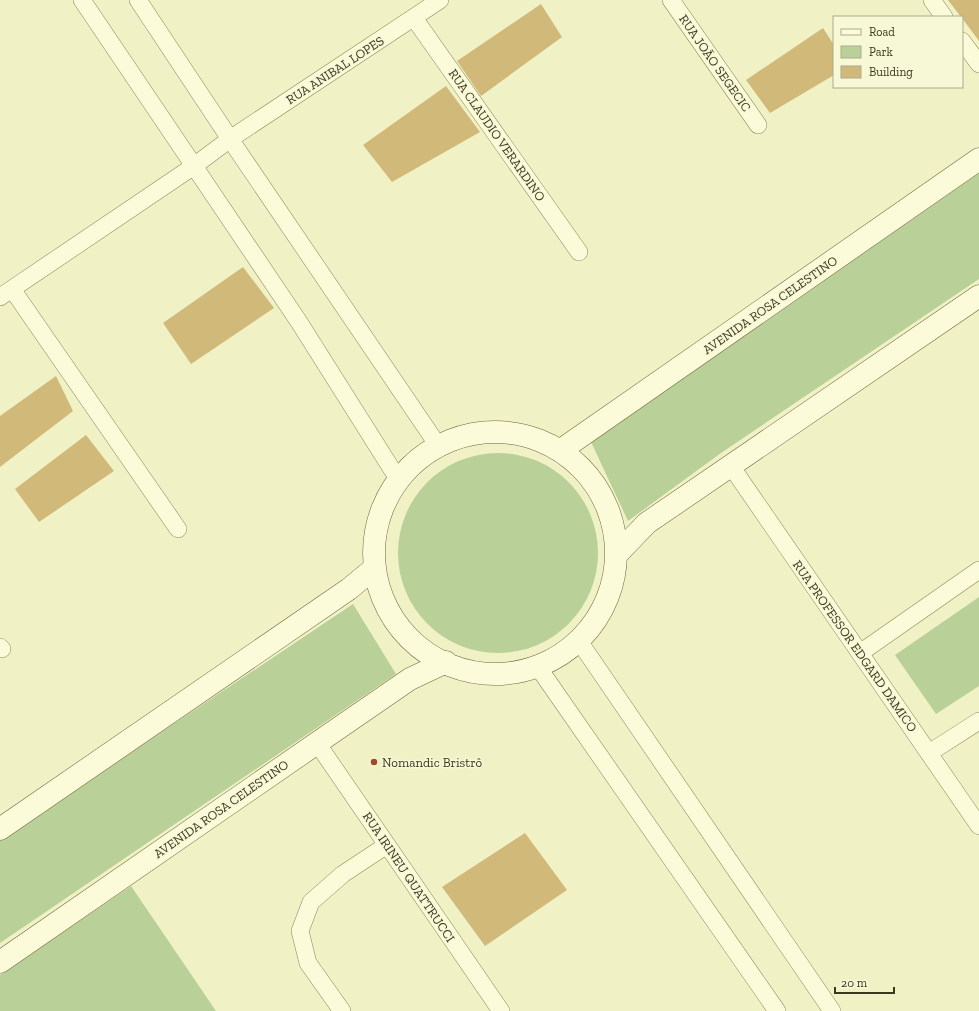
<svg xmlns="http://www.w3.org/2000/svg" width="979" height="1011" viewBox="0 0 979 1011" font-family="'Zilla Slab',serif">
	<rect width="100%" height="100%" fill="#f1f1c6"/>
	<!-- green -->
	<path fill="#b9d099" d="M979,170V279L721,453L628,521L591,442Z
		M398 553a100 100 0 1 1 200 0a100 100 0 1 1-200 0Z
		M979,597V686L936,714L895,655Z
		M353,604L396,674L0,943V840Z
		M131,886L216,1011H0V975Z"/>
	<!-- building -->
	<path fill="#d1b97a" d="M948,0H979V41L962,18V17H961Z
		M541,4L562,37L481,96L457,61Z
		M823,28L834,45V75L770,113L746,80Z
		M446,86L480,132L392,182L363,145Z
		M243,267L274,308L191,364L163,323Z
		M56,376L73,411L0,467V416Z
		M86,435L114,471L39,522L15,489Z
		M525,833L567,890L485,946L442,887Z"/>
	<g fill="none" stroke-linecap="round" stroke-linejoin="round">
		<!-- street casing -->
		<g stroke="#8e865a" stroke-width="18">
			<path id="street" d="M82,0L194,166L299,322L398,479
				M138,0L230,139L439,447
				M671,0L758,125
				M932,0L944,17
				M414,18L579,252
				M962,41L979,64
				M12,289L178,529
				M0,297L194,166L230,139L440,0
				M731,466L979,826
				M579,641L832,1011
				M0,647L2,649
				M860,653L979,570
				M538,667L777,1011
				M317,743L501,1011
				M929,753L979,721
				M342,1011L308,963L300,931L311,902L343,874L387,845"/>
		</g>
		<!-- secondary casing -->
		<g stroke="#70663d" stroke-width="23">
			<path id="secondary" d="M374 553a121 121 0 1 1 242 0a121 121 0 1 1-242 0Z
				M561,450L979,159
				M619,552L647,523L979,296
				M0,829L349,589L372,570
				M0,962L317,743L410,679L446,662"/>
		</g>
		<!-- street -->
		<use href="#street" stroke="#fbfbda" stroke-width="17"/>
		<!-- secondary -->
		<use href="#secondary" stroke="#fbfbda" stroke-width="22"/>
	</g>
	<!-- markers -->
	<circle fill="#a14b26" stroke="#f7f8d6" stroke-width="1.5" cx="374" cy="762" r="4"/>
	<g text-anchor="middle" dominant-baseline="central" stroke-width="3" stroke-linejoin="round" paint-order="stroke">
		<!-- street labels -->
		<g font-size="13" fill="#3d371f" stroke="#f7f8d6">
			<text transform="translate(715 63) rotate(55)">RUA JOÃO SEGECIC</text>
			<text transform="translate(335 70) rotate(-33)">RUA ANIBAL LOPES</text>
			<text transform="translate(497 135) rotate(55)">RUA CLAUDIO VERARDINO</text>
			<text transform="translate(770 305) rotate(-35)">AVENIDA ROSA CELESTINO</text>
			<text transform="translate(855 646) rotate(55)">RUA PROFESSOR EDGARD DAMICO</text>
			<text transform="translate(221 809) rotate(-35)">AVENIDA ROSA CELESTINO</text>
			<text transform="translate(409 877) rotate(56)">RUA IRINEU QUATTRUCCI</text>
		</g>
		<!-- poi labels -->
		<g font-size="13" fill="#3d371f" stroke="#f7f8d6" text-anchor="start">
			<text x="382" y="762">Nomandic Bristrô</text>
		</g>
	</g>
	<!-- legend -->
	<rect x="833" y="16" width="130" height="72" fill="#f7f8d6" stroke="#adab8d"/>
	<rect x="841" y="29" width="20" height="6" fill="#fbfbda" stroke="#adab8d"/>
	<text x="869" y="36" font-size="12" fill="#3d371f">Road</text>
	<rect x="841" y="46" width="20" height="12" fill="#b9d099" stroke="#adab8d"/>
	<text x="869" y="56" font-size="12" fill="#3d371f">Park</text>
	<rect x="841" y="66" width="20" height="12" fill="#d1b97a" stroke="#adab8d"/>
	<text x="869" y="76" font-size="12" fill="#3d371f">Building</text>
	<!-- scale -->
	<path d="M835 987v6h59v-6" fill="none" stroke="#3d371f" stroke-width="2"/>
	<text x="841" y="987" font-size="12" fill="#3d371f" stroke="#f7f8d6" stroke-width="3" paint-order="stroke">20 m</text>
</svg>
